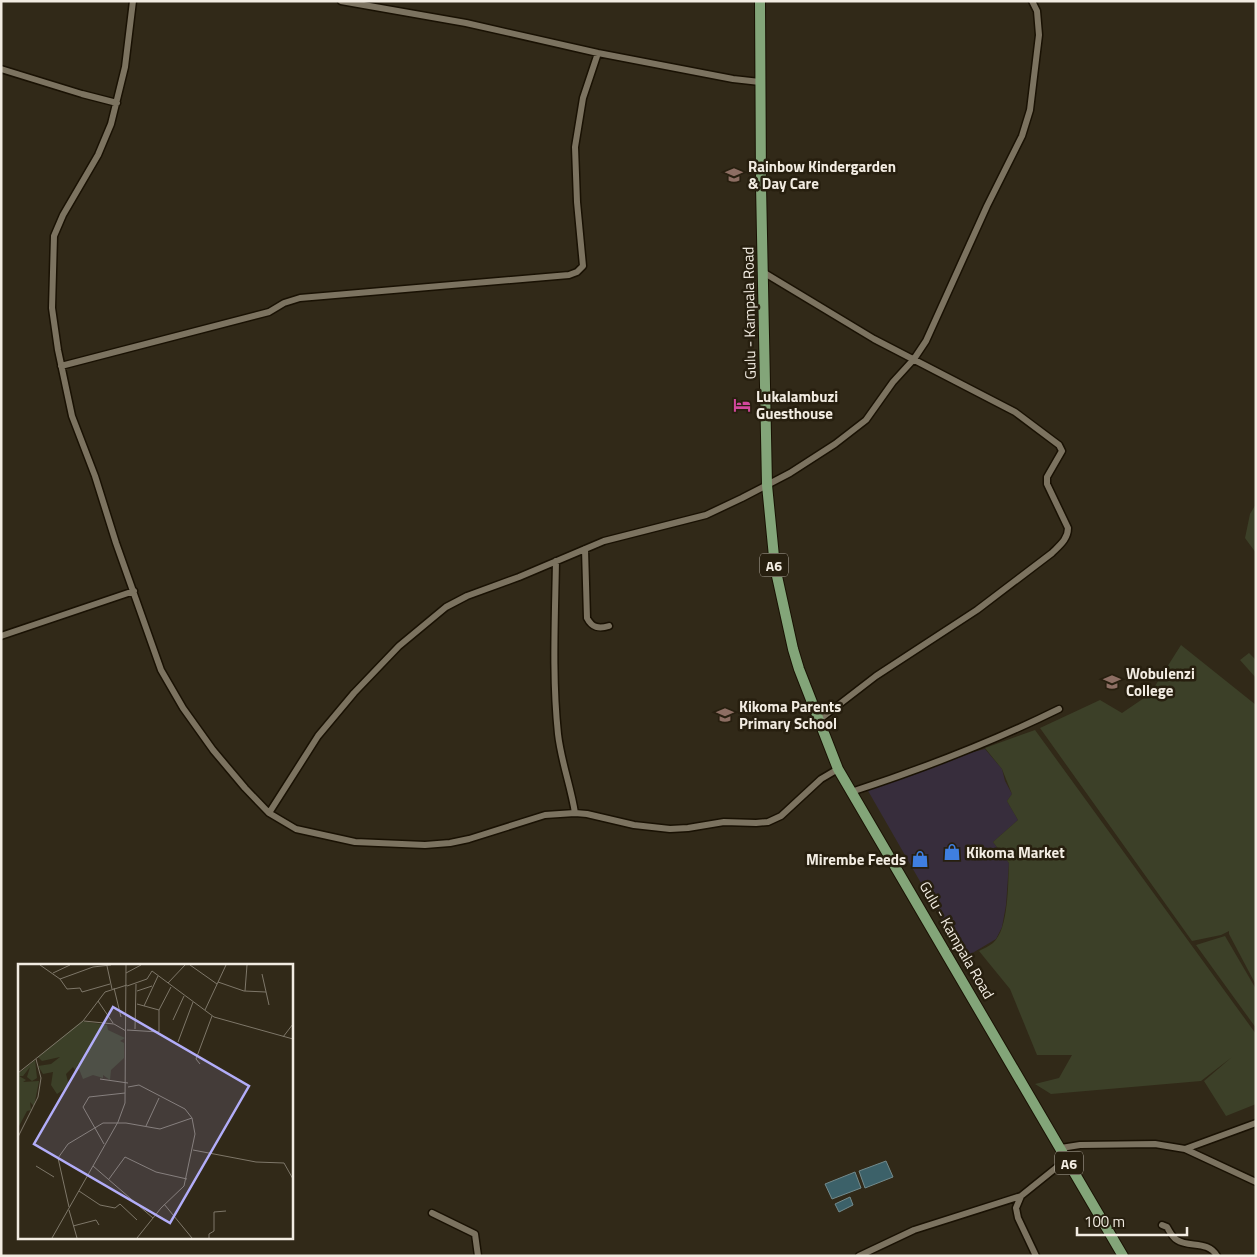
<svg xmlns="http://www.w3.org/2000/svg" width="1257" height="1257" viewBox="0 0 1257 1257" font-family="'Titillium Web',sans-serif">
	<rect width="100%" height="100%" fill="#312918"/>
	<!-- commercial -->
	<path fill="#372d3c" d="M985,749L1002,769L1005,781L1012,794L1007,801L1018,820L993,842L1009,863L1006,905L1002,927L996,939L964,958L867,789L961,755Z"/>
	<!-- green -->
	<path fill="#3c4028" d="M1256,504V553L1245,538L1250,514Z
		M1181,645L1256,705V985L1229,934V931L1221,935L1192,941L1040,728L1100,700L1122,713L1150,694Z
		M1249,653L1256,660V678L1240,660Z
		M1035,730L1256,1034V1104L1226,1116L1204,1081L1232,1057L1201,1081L1051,1094L1035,1084L1059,1078L1072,1055H1037L1010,989L979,951C983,949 989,946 993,943C1009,929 1008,883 1009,863L993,842L1018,820L1007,801L1012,794L1002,769L985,748Z
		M1225,936L1256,989V1028L1196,945Z"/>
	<!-- water -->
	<path fill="#3c6169" stroke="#738b8d" d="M886,1161L893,1177L865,1188L859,1171Z
		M855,1172L861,1188L832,1199L825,1184Z
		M850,1197L853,1205L839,1212L835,1204Z"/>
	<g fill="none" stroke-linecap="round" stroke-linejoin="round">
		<!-- minor casing -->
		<g stroke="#191103" stroke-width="9">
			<path id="minor" d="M133,1L125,67L111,124L98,155L63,215L54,236L52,308L58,350L72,416L95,476L116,543L161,670L183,708L213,750L245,788L269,813L296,829L355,842L425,845L450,843L469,839L545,815L575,813L587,814L634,825L670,829L688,828L724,822L756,823L768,822L781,816L821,779L838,769
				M341,1L466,23L598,53L733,79L760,82
				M1,69L82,94L117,103
				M763,272L874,339L1015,412L1059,445L1062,451L1047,477V484L1068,528C1068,539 1060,545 1052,553L977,610L876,676L819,720
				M61,366L269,312L284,303L300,298L569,275L577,272L583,266L577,202L575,147L583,98L598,53
				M585,549L587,618C592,628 599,629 609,626
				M556,561C555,619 552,677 558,734C561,761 571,787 575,813
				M1,636L134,591
				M851,792C922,769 992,742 1059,709
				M269,813L318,736L354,693L399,646L446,607L467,596L519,577L604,541L706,515L742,498L790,473L835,444L866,420L893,382L914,359L926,341L987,206L1022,136L1030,110L1039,35L1037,11L1032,1
				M1061,1148L1080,1145L1155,1144L1185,1149L1256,1123
				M1185,1149L1256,1182
				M1021,1196L1016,1208L1018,1218L1036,1256
				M432,1213L475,1234L478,1256
				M1162,1225L1167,1227C1170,1232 1172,1237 1177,1240C1189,1248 1208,1240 1217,1256
				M859,1256L914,1230L1021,1196L1067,1159"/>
		</g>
		<!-- primary casing -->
		<g stroke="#191103" stroke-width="12">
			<path id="primary" d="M760,1L761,185L767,485L775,567L793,649L799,669L838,769L1123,1256"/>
		</g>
		<!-- minor -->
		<use href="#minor" stroke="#7c7360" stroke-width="6"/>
		<!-- primary -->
		<use href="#primary" stroke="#83a579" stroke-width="10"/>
	</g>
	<!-- icons -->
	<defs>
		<g id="school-bare" transform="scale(1.35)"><path d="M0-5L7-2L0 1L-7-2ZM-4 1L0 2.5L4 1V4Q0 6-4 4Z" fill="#8d6e63" stroke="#271f0f" stroke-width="2.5" paint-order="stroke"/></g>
		<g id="hotel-bare" transform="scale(1.35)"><path d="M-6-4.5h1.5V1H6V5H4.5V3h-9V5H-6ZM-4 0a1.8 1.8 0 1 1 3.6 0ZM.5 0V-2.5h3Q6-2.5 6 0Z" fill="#d1479c" stroke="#271f0f" stroke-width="2.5" paint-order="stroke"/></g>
		<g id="shop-bare" transform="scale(1.35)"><path d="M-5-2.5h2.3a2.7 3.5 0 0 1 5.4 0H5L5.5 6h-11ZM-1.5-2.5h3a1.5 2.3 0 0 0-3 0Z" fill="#3f7fe0" stroke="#271f0f" stroke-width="2.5" paint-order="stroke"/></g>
	</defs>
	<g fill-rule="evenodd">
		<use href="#school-bare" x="734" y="175"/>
		<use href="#hotel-bare" x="742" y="405"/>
		<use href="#school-bare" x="1112" y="682"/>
		<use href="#school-bare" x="725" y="715"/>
		<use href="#shop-bare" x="952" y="852"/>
		<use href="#shop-bare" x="920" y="859"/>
	</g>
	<g text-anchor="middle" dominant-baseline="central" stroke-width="5" stroke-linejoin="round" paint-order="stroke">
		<!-- shield labels -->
		<g fill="#271f0f" stroke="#b5aea3" stroke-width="1">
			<rect x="760" y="553.5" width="28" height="23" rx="4"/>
			<rect x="1055" y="1151.5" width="28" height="23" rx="4"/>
		</g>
		<g font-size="14" font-weight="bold" fill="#f2ece2">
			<text x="774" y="565">A6</text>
			<text x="1069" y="1163">A6</text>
		</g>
		<!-- poi labels -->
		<g font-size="15" font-weight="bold" fill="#f2ece2" stroke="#271f0f" text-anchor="start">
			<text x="748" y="166">Rainbow Kindergarden<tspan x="748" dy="17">&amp; Day Care</tspan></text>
			<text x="756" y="396">Lukalambuzi<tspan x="756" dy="17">Guesthouse</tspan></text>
			<text x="1126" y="673">Wobulenzi<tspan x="1126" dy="17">College</tspan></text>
			<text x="739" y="706">Kikoma Parents<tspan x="739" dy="17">Primary School</tspan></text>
			<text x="966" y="852">Kikoma Market</text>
			<text x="906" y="859" text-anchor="end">Mirembe Feeds</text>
		</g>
		<!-- street labels -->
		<g font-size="15" fill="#f2ece2" stroke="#271f0f">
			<text transform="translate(749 313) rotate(-91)">Gulu - Kampala Road</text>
			<text transform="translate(957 940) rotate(60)">Gulu - Kampala Road</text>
		</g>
	</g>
	<!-- overview -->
	<g transform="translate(18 964)">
		<rect width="275" height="275" fill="#312918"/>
		<path d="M64,57L89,61L90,66L107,74L102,77L106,79V94L93,106L92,116L85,111V114L75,111L65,115L59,100V109L55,103L48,110L51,122L39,130L33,121L35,108L25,110L20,102L33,100L42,93L24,97L20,93ZM17,96L19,114L14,117L9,113L12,103L5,112H1L8,116L5,118L21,117L16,142L12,138L13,146L9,147L0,164V110Z" fill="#3c4028"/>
		<path fill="none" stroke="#7e7769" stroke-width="1" d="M22,1L42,15L75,3L93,1M172,1L199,20M89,2L94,25M35,9L52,1M108,9L123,1M244,10L251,41M42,15L49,25L62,24L64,28L92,20M200,18L226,27L248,28M150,19L167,1M109,22L129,15L134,7L196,53L275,75M96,24L103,53M119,27L134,22M227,27L229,1M80,37L95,59M119,40L141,46M126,42L140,12M187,46L208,1M155,56L166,32M66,57L96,60L108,67M117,65L118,20M109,66L141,68V46L153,23M265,73L275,60M160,78L175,38M182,100L178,95L194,52M0,109L65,57L87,28L109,21M82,115L110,119M110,123L121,121L167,145L174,154L177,170L166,222L143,244L119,274M128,162L141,134M0,173L20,133L23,114L18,95M86,180L65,143L71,133L107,129M175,186L238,198L266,199L275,215M18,202L36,213M75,202L135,254M91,215L107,193L138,208L169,215M61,227L82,241L97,244L102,240L119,256M146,240L174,274M51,243L40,194L50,180L85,159H108L142,165L174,154M51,246L59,274M55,262L78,256L81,261M34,274L100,158L107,139L108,1M191,274V270L196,267V248L208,247"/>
		<path fill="#b2adf9" fill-opacity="0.15" stroke="#b2adf9" stroke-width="2.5" d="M95,43L231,122L152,259L16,180Z"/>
		<rect width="275" height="275" fill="none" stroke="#f2ece2" stroke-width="2.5"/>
	</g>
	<!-- border -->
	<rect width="1257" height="1257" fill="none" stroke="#f2ece2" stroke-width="5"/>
	<!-- scale -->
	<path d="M1077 1227v8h110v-8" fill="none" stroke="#f2ece2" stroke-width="2.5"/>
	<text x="1084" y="1227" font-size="15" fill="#f2ece2" stroke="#271f0f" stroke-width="4" paint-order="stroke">100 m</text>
</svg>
